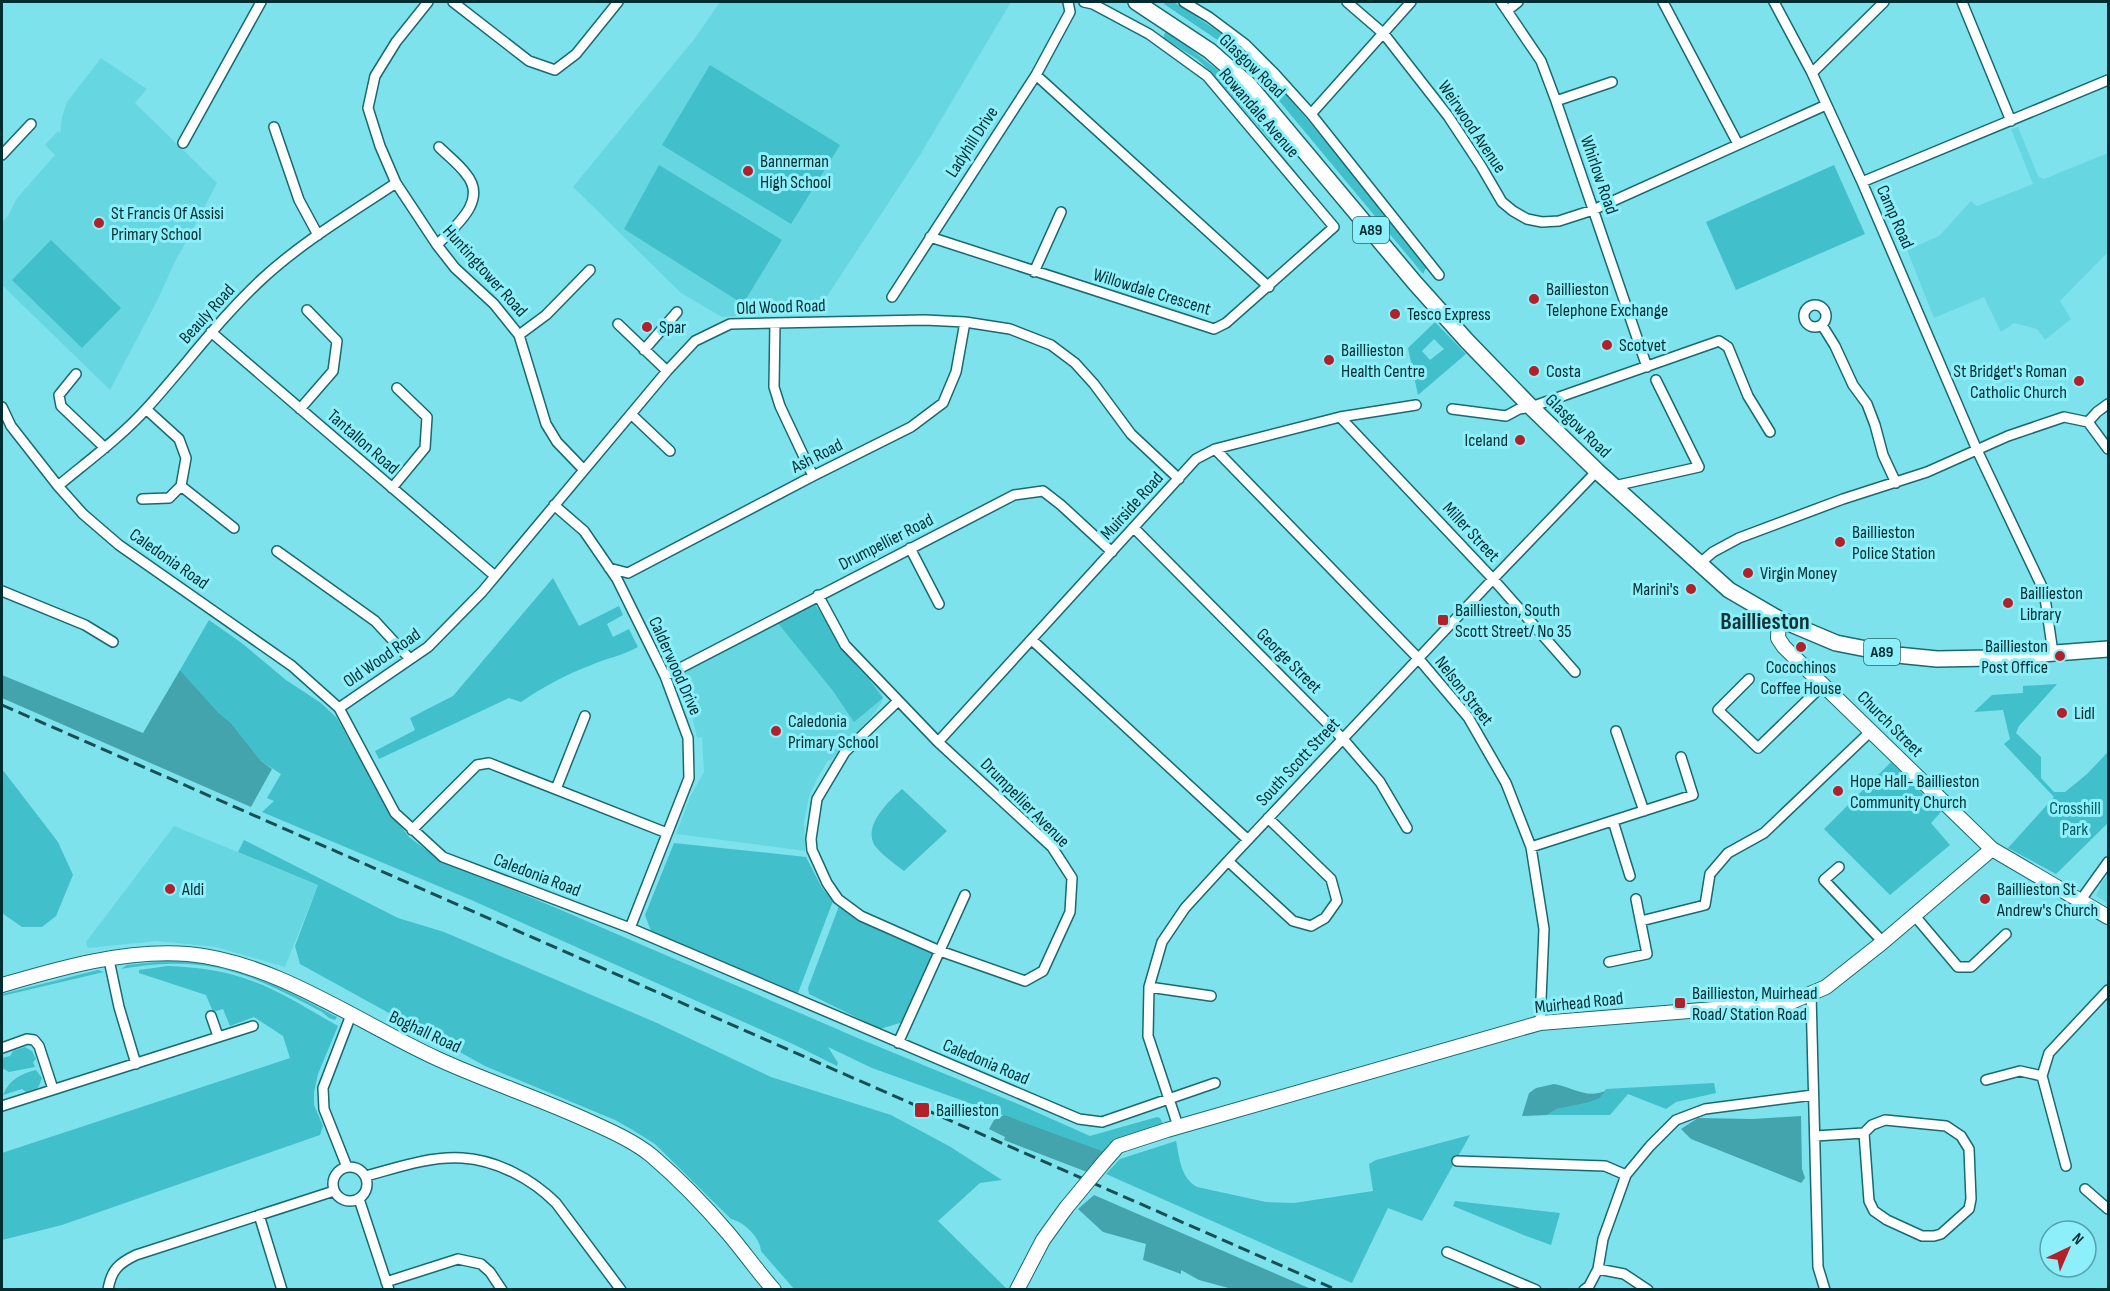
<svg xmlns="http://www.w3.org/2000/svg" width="2110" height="1291" viewBox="0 0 2110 1291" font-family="'Sofia Sans Condensed',sans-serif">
	<rect width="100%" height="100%" fill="#7ee2ec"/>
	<!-- built -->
	<path fill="#66d7e1" d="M720,2H1011L920,155L818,310L722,317L681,293L573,187L695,38Z
		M101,58L147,89L135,103L217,183L179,255H178L157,301L110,390L2,285L3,221L8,216L17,198L55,155L45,145L58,131L60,133L62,117L67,102Z
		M2018,127L2038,176L2044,179L2108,153V252L2060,301L2071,319L2045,340L2037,329L2014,323L2001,332L1984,297L1934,318L1907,250L1939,236L1971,201L1977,206L2033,184L2011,129Z
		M814,603L836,630L851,661L880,689L883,698L882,702L873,715L830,761L828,760L817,779L809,797L804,822L805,851L676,834L691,795L704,772L702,737L697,738L693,720L677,686L678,674Z
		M174,826L318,885L285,967L216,947L157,941L88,948L86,942Z
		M2108,875V903L2096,896L2102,882Z"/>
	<!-- green -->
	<path fill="#41bfcb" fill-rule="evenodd" d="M1166,2H1174L1231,40L1263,67L1428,264L1423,274L1251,67L1225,45L1164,4Z
		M1166,30L1228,78L1256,104L1299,156L1272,142L1212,73L1197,59L1163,38Z
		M710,65L840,145L791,224L662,145Z
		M659,165L782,240L743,304L624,229Z
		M1834,165L1865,234L1736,290L1706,222Z
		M51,240L121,308L82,348L12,280Z
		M1435,322L1466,354L1418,395L1408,348ZM1434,339L1444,349L1430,360L1422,351Z
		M553,578L579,626L619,606L623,615L607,624L613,637L629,629L638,647C620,657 606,658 589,666C565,675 543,687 521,702L509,698L379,759L375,751L415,730L410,718L453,696Z
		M814,603L856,666L868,678L883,698L854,722L833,691L777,622Z
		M209,620L243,644L286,680L321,703L337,718L388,810L409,837L438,859L561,910L860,1039L1025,1107L1090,1136L1157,1117L1160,1118L1163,1124L1160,1128L1108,1153L872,1068L828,1047L838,1063L837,1066L795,1045L469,899L262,812L274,801L267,798L281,774L261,761L231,723L218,712L180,670Z
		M2057,684L2019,726L2016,733L2041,757V778L2054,792H2065L2087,774L2108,752V823L2056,874L2008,848L2054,797L2004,744L2010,739L2003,710L1974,712L1992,695L2023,693V686Z
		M1891,762L1941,812L1931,823L1950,845L1890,895L1824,829Z
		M2,769L58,842L73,875L56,916L42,927H22L2,913Z
		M902,789L947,831L904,871C895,864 882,855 875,846C862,826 889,801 902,789Z
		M244,840L398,918L444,932L657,1023L771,1077L891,1115L949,1146L1002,1180L980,1183L938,1221L1007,1289H794L761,1251C760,1237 744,1222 731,1219L655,1144L631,1129L615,1120L485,1066L300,964L295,946L318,885L238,852Z
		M674,843L806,857L822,888L833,901L798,993L651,931L645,915Z
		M839,906L859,920L934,951L903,1022L880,1029L809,994L808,988Z
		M174,960C237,963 283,988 337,1017L335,1020L329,1018L322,1012C247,972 208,954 121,969L127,965Z
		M168,966C197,967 227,971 255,982C284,993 311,1011 338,1026L318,1074L314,1092V1105L323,1126L320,1135L62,1225L2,1240V1153L290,1058L283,1036L254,1017L230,1026L223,1009L213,1012L206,995L139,973V970Z
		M98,970L104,972L2,996V994Z
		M25,1047L32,1051L36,1059L33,1062L35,1067L9,1072L2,1068V1058L10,1056L13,1051Z
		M36,1070L42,1078L38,1088L26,1092L22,1089L3,1095C9,1080 20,1074 36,1070Z
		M1714,1083L1716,1093L1676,1102L1666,1109L1628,1094L1610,1115H1547L1557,1109L1600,1098L1606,1089Z
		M1470,1135L1422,1221L1388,1208L1352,1283L1106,1174L1120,1159L1176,1141C1180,1159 1180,1177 1197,1187L1266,1202L1294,1203L1373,1191L1369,1164L1376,1160Z
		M1455,1201L1560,1213L1551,1245L1526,1236L1453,1206Z"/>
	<!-- forest -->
	<path fill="#43a4ad" d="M180,670L218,712L231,723L261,761L272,769L251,807L2,698V675L143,733Z
		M1554,1084C1572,1087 1587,1099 1605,1091L1600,1098L1589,1102L1557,1109L1547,1115L1522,1116L1529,1093L1536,1088Z
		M1004,1115L1108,1153L1087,1172L1004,1140L1005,1137L989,1129L994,1120Z
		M1801,1116L1802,1169L1805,1178L1801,1183L1691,1139L1681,1129L1698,1118L1753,1119Z
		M1094,1195L1311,1289H1232L1199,1280L1181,1270V1274L1143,1260L1146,1244L1103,1232L1078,1209Z"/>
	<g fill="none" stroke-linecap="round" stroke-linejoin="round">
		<!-- street casing -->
		<g stroke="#176a71" stroke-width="12">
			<path id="street" d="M428,2L396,42L375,76L368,108L380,146L396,183L437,245L455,268L494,304L519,335L546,424L557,442L583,469
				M453,2L529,61L555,70L576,54L618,2
				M1184,2L1209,17L1245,44L1275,74L1311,114L1439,275
				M1347,2L1384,34L1448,116L1481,166L1502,202L1513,211L1527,219L1542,222L1559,221L1593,210L1826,105
				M1501,2L1541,61L1556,101L1647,367
				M1663,2L1738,144
				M1774,2L1812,73L1862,182L1977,450L2044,591L2053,653
				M1962,2L2011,121
				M1508,10L1518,2
				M1812,73L1884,2
				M1036,75L1269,287
				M1556,101L1612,82
				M1311,114L1411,2
				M274,127L299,200L318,235
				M183,143L261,2
				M2,155L31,124
				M1862,182L2108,80
				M930,237L1214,329L1226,323L1334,227L1207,76L1149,34L1093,4L1084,2
				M437,245C454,227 489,201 466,174C459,164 448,156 439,147
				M1034,272L1061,212
				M892,297L1036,75L1070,12L1068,2
				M1804 316a11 11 0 1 1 22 0a11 11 0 1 1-22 0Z
				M775,323L774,387L780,406L813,476
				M618,324L667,371
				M1822,325L1835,346L1853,385L1867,404L1875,425L1883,455L1896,483
				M211,332L495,576
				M519,335L546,315L590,270
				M644,350L677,312
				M76,374L59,395L61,406L105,448
				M2,407L11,426L58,486L83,514L119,545L292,666L339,708L395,813L443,857L630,928L1079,1119L1102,1122L1215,1083
				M146,409L179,439L186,458L181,486L234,528
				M300,409L333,371L337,341L307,310
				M1452,409L1506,416L1519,409L1531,407L1719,341L1728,347L1748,396L1770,432
				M631,414L670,451
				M1340,417L1493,579L1575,672
				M2088,422L2108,449
				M2088,422L2097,412L2108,404
				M1215,449L1418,658L1468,717L1506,783L1531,847L1544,929L1540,1023
				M58,486C88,461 121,437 147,408C186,365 220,318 262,279C302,242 351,213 396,183
				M1614,486L1699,467L1656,380
				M392,488L425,448L427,417L397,388
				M142,499L169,498L181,486
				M554,505L584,531L617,579L665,676L688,738L689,778L630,928
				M1134,528L1343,739L1380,782L1407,828
				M910,548L939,604
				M277,551L375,621L410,659
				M1699,564L1713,552L1739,538L1843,499L1927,472L2008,436L2064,417L2088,422
				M609,568L628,573L813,476L911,427L943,403L956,372L965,322
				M2,591L85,625L113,642
				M818,595L845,645L938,742L1052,847L1072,878L1070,912L1043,971L1025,981L940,951L861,916L838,899L827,883L812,850L811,839L817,799L845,752L898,701
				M1032,640L1248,840
				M665,676L1014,495L1043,491L1061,505L1112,552
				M1749,679L1718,710L1758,748L1824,684
				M339,708L428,647L482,592L667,371L695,341L730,324L925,320L965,322L1010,329L1051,345L1075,363L1094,384L1131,434L1179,479
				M1616,731L1644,811
				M938,742L1196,459L1215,449L1340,417L1416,405
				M556,789L585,716
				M1613,821L1630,876
				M412,830L477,765L489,763L667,833
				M1531,847L1693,795L1681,757
				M1228,861L1293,921L1311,926L1325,918L1337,901L1331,879L1268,818
				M1839,867L1824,880L1883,942
				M2080,901L2108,862
				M1914,915L1958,967H1971L2006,934
				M1641,921L1705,905L1710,874L1728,853L1764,833L1871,731
				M109,960L119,1007L136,1064
				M1609,962L1647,954L1636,899
				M1149,987L1211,996
				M1811,994L1818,1267L1825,1290
				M211,1016L218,1036
				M898,1043L965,895
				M2,1048L27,1039L34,1040L39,1046L53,1089
				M1986,1080L2020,1071L2042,1076
				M2,1106L253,1026
				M1178,1126L1148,1036L1149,987L1162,942L1185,908L1228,861L1493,579L1597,471
				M1815,1136L1864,1133L1872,1125L1885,1120L1946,1126L1961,1136L1969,1149L1971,1199L1969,1209L1941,1234L1934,1236H1922L1887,1220L1874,1211L1869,1201L1864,1133
				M1457,1161L1605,1166L1626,1175
				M2066,1166L2042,1076L2049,1053L2108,990
				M333 1184a17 17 0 1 1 34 0a17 17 0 1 1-34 0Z
				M347,1167L324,1109L323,1088L351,1015
				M366,1176C396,1168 429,1156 462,1158C497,1160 532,1179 556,1203L621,1290
				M2085,1189L2108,1209
				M359,1199L389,1290
				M259,1215L282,1290
				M1447,1252L1536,1290
				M1598,1269L1624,1274L1648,1290
				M386,1282L458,1259L481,1264L490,1272L502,1290
				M108,1290C111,1270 119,1263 136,1255L334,1191
				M1584,1290L1589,1286L1598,1269L1603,1239L1626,1175L1650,1146L1676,1120L1705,1109L1813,1095"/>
		</g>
		<!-- secondary casing -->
		<g stroke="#176a71" stroke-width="16">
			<path id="secondary" d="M1779,619L1778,638L1784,647L1992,849L2108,917
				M2,985C60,968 126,949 188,954C276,962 359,1023 438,1059C488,1082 542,1099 593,1123C613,1132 635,1142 652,1156C679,1179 705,1206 728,1233C744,1252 758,1272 774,1290
				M1104,1162L1118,1146L1167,1130L1540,1023L1789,1003L1826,987L1883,942L1992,849
				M1017,1290L1043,1240L1066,1208"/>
		</g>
		<!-- primary casing -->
		<g stroke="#176a71" stroke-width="18">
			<path id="primary" d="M1136,2L1210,51L1249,85L1415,283L1467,341L1531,407L1597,471L1729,590L1779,619L1836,643L1897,655L1937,659L1990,658L2108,649"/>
		</g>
		<!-- street -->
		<use href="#street" stroke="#fff" stroke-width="9"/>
		<!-- secondary -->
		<use href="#secondary" stroke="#fff" stroke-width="14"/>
		<!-- primary -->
		<use href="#primary" stroke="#fff" stroke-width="15"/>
		<!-- rail -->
		<path stroke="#174f54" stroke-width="3" stroke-dasharray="12 6" stroke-linecap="butt" d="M2,705L1337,1290"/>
		<!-- secondary-bridge casing -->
		<g stroke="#176a71" stroke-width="16" stroke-linecap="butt">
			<path id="secondary-bridge" d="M1066,1208L1104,1162"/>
		</g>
		<!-- secondary-bridge -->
		<use href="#secondary-bridge" stroke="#fff" stroke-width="14"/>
	</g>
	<!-- markers -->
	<g fill="#b2202a" stroke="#8ceff9" stroke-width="2">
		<circle cx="748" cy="171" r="6"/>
		<circle cx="99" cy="223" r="6"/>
		<circle cx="1534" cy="299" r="6"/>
		<circle cx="1395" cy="314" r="6"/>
		<circle cx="647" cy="327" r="6"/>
		<circle cx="1607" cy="345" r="6"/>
		<circle cx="1329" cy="360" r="6"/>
		<circle cx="1534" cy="371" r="6"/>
		<circle cx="2079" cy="381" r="6"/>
		<circle cx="1520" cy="440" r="6"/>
		<circle cx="1840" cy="542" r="6"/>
		<circle cx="1748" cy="573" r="6"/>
		<circle cx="1691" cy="589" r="6"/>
		<circle cx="2008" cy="603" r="6"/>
		<rect x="1437" y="614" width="12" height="12" rx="3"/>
		<circle cx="1801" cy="647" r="6"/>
		<circle cx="2060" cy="656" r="6"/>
		<circle cx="2062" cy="713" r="6"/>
		<circle cx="776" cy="731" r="6"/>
		<circle cx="1838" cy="791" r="6"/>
		<circle cx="170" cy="889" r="6"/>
		<circle cx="1985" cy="899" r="6"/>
		<rect x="1674" y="997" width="12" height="12" rx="3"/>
		<rect x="914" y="1102" width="16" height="16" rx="3"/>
	</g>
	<g text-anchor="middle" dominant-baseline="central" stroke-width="6" stroke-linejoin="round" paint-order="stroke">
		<!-- shield labels -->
		<g fill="#8ceff9" stroke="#2a676d" stroke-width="1.5">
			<rect x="1353" y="217" width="36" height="26" rx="4.5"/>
			<rect x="1864" y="639" width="36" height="26" rx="4.5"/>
		</g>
		<g font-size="16" font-weight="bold" fill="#002d31">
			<text x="1371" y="230">A89</text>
			<text x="1882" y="652">A89</text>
		</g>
		<!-- street labels -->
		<g font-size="18" fill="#002d31" stroke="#8ceff9">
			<text transform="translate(1252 66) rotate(44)">Glasgow Road</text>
			<text transform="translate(1259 113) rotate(49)">Rowandale Avenue</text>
			<text transform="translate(1472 127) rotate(56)">Weirwood Avenue</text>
			<text transform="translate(972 142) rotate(-57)">Ladyhill Drive</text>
			<text transform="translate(1599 175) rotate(71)">Whirlow Road</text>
			<text transform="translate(1895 217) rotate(66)">Camp Road</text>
			<text transform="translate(485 271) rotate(48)">Huntingtower Road</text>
			<text transform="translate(1152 292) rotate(17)">Willowdale Crescent</text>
			<text transform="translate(781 307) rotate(-2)">Old Wood Road</text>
			<text transform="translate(207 314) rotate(-48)">Beauly Road</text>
			<text transform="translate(1578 426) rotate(44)">Glasgow Road</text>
			<text transform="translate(363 442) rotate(41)">Tantallon Road</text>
			<text transform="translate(817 456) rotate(-27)">Ash Road</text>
			<text transform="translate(1132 506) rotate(-48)">Muirside Road</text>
			<text transform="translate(1471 532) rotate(47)">Miller Street</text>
			<text transform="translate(886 542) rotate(-27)">Drumpellier Road</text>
			<text transform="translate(169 559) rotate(35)">Caledonia Road</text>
			<text transform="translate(382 658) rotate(-35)">Old Wood Road</text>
			<text transform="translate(1289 661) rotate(45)">George Street</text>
			<text transform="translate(675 666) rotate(66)">Calderwood Drive</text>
			<text transform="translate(1464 691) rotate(52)">Nelson Street</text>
			<text transform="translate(1890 724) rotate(45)">Church Street</text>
			<text transform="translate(1298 762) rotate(-47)">South Scott Street</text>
			<text transform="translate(1025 803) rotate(45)">Drumpellier Avenue</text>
			<text transform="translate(537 875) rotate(21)">Caledonia Road</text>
			<text transform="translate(1579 1003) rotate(-6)">Muirhead Road</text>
			<text transform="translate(425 1032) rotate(25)">Boghall Road</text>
			<text transform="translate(986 1062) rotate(23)">Caledonia Road</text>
		</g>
		<!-- poi labels -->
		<g font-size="18" fill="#002d31" stroke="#8ceff9" text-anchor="start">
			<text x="760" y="161">Bannerman<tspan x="760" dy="21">High School</tspan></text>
			<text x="111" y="213">St Francis Of Assisi<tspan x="111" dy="21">Primary School</tspan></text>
			<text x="1546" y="289">Baillieston<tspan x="1546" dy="21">Telephone Exchange</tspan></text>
			<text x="1407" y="314">Tesco Express</text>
			<text x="659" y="327">Spar</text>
			<text x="1619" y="345">Scotvet</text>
			<text x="1341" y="350">Baillieston<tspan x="1341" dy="21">Health Centre</tspan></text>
			<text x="1546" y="371">Costa</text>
			<text x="2067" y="371" text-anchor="end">St Bridget's Roman<tspan x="2067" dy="21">Catholic Church</tspan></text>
			<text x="1508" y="440" text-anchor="end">Iceland</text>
			<text x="1852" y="532">Baillieston<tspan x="1852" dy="21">Police Station</tspan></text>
			<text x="1760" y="573">Virgin Money</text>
			<text x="1679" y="589" text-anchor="end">Marini's</text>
			<text x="2020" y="593">Baillieston<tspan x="2020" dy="21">Library</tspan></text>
			<text x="1455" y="610">Baillieston, South<tspan x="1455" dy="21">Scott Street/ No 35</tspan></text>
			<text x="2048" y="646" text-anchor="end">Baillieston<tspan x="2048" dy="21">Post Office</tspan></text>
			<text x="1801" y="667" text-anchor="middle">Cocochinos<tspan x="1801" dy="21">Coffee House</tspan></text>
			<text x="2074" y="713">Lidl</text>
			<text x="788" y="721">Caledonia<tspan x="788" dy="21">Primary School</tspan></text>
			<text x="1850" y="781">Hope Hall- Baillieston<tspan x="1850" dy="21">Community Church</tspan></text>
			<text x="182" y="889">Aldi</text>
			<text x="1997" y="889">Baillieston St<tspan x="1997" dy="21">Andrew's Church</tspan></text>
			<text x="1692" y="993">Baillieston, Muirhead<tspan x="1692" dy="21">Road/ Station Road</tspan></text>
			<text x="936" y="1110">Baillieston</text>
		</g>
		<!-- park labels -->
		<g font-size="18" fill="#055c63" stroke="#8ceff9">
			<text x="2075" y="808">Crosshill<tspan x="2075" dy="21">Park</tspan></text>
		</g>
		<!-- district labels -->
		<g font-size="24" font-weight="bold" fill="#133336" stroke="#8ceff9">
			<text x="1765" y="621">Baillieston</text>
		</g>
	</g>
	<!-- border -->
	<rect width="2110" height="1291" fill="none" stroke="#002d31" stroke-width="6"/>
	<!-- north arrow -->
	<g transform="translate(2068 1249) rotate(44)"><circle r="28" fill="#8ceff9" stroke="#54a1a9" stroke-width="1.5"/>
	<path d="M0-4.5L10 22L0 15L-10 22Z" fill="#b2202a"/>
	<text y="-9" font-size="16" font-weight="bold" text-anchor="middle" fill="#002d31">N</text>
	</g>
</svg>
